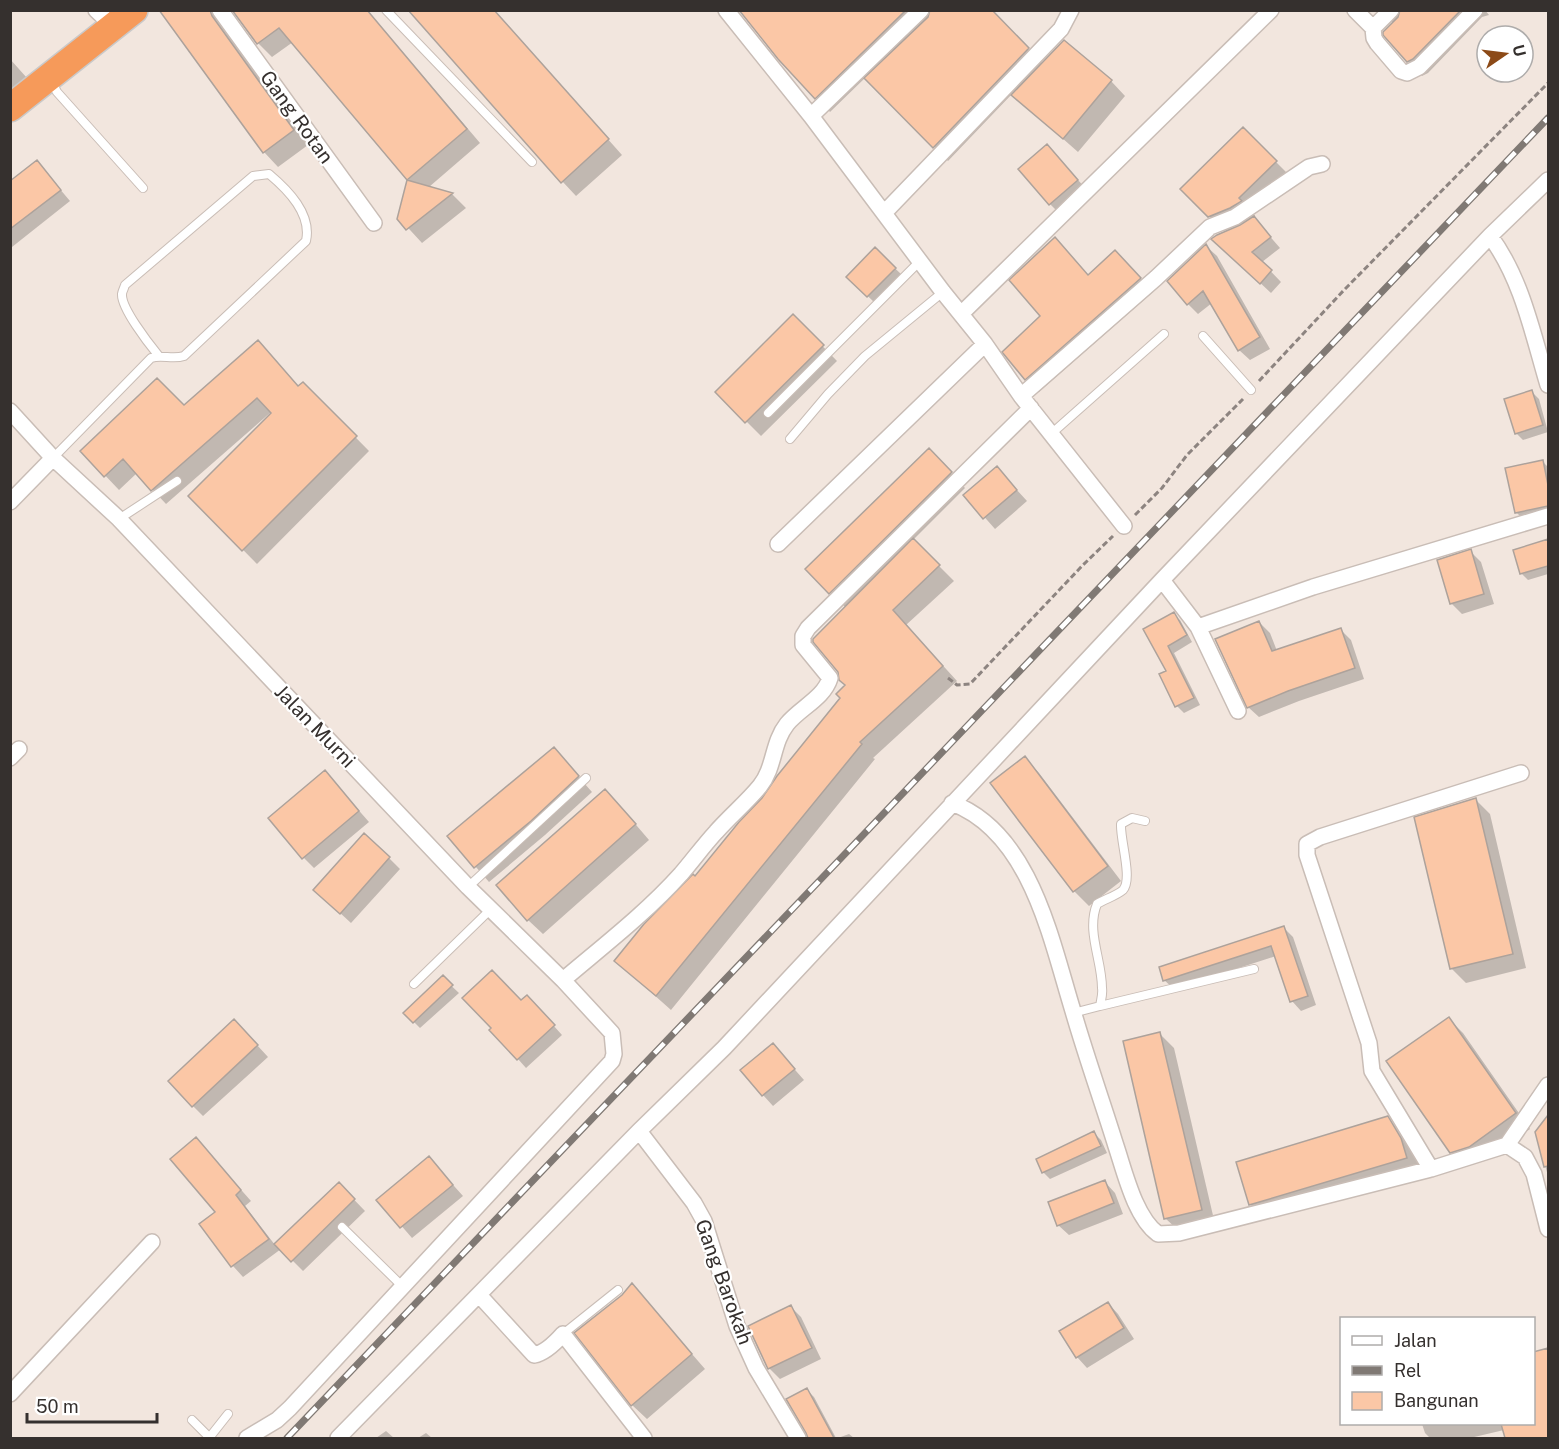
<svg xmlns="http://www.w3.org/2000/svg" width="1559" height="1449" viewBox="0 0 1559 1449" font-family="'Public Sans',sans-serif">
	<rect width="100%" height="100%" fill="#f2e6de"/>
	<!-- shadow -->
	<path fill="#0003" d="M161,10H215L225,24L226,32L308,145L278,167L264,152Z
		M234,10H367L480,143L429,187L452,194L466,208L422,243L399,218L409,179L293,42L272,57L258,43Z
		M493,10L622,155L576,196L562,181Z
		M741,10H990L1043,64L1111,81L1125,96L1078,152L1012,94L948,161L866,77L830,112Z
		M1380,10H1485L1489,15L1482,17L1428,73L1422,76L1408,61L1393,23Z
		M10,59L27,78L10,93Z
		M1243,129L1290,176L1253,213L1255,216L1253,217L1280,248L1262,262L1281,282L1271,293L1224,249L1237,228L1236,226L1224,231L1182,189Z
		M1047,146L1088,191L1061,215L1050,204Z
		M37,162L70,201L12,247L10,245V183Z
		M1206,246L1217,256L1270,349L1250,360L1239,350L1212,303L1198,314L1188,304Z
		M875,249L902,275L875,303L848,277Z
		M1128,265L1153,292L1039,392L1026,379L1089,276Z
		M793,316L837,361L761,436L717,392Z
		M258,342L299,387L303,384L369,451L257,564L190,496L273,414L271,412L166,504L137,473L119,490L82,451L184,407Z
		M1532,392L1539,399L1548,432L1523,440L1516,433Z
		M929,450L965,488L913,540L954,581L906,625L957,681L873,758L875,759L671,1010L616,961L695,878L764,799L842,698L847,685L846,608L808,569Z
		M1543,462L1548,467V518L1527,523L1516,512Z
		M1007,479L1027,501L995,529L965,495Z
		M1548,541V574L1528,580L1521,573L1515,551Z
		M1470,551L1481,562L1494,604L1462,614L1451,603Z
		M1173,614L1180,620L1192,642L1174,653L1200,705L1184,713L1177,706L1161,675L1169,671L1145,630Z
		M1259,622L1270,633L1277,651L1341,630L1351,640L1364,679L1299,701L1259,717L1248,707Z
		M554,749L592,792L545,835L489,882L449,836Z
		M1025,758L1039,773L1121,881L1089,906L1074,891L992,783Z
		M325,772L369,822L314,868L304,858Z
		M1475,799L1490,814L1526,968L1466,983L1451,968Z
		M619,805L649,840L543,934L528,920Z
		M389,858L400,869L351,923L326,900Z
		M1284,928L1293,937L1316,1005L1301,1011L1292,1001L1276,956L1174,989L1164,980Z
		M443,978L459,993L420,1028L405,1013Z
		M521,1002L535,1005L562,1035L526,1068L518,1059Z
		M1449,1019L1463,1033L1530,1129L1484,1161L1465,1167L1451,1152Z
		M245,1032L268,1057L203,1116L193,1106Z
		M1160,1034L1174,1048L1215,1224L1180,1232L1165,1218Z
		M773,1045L804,1080L773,1106L763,1095Z
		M1548,1117V1176L1536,1132Z
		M1387,1118L1402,1132L1415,1154L1421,1173L1265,1219L1250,1204Z
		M1094,1133L1101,1140L1107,1153L1050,1179L1043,1172Z
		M196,1139L251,1201L245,1206L275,1245L339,1184L365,1211L303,1271L281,1249L243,1277L233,1266L201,1225L217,1212Z
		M429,1158L463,1196L412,1238L379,1200Z
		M1105,1182L1115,1193L1123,1214L1069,1235L1058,1225Z
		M632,1285L705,1369L647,1419L632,1405L623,1296Z
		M1108,1303L1118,1314L1134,1339L1087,1368L1077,1357Z
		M791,1307L801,1317L821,1359L780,1379L769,1368L750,1326Z
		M1548,1349V1438H1506L1504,1430L1470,1438H1430L1425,1433L1422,1424H1534V1353Z
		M807,1390L814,1397L836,1438H813Z
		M386,1431L394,1438H376Z
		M426,1433L432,1438H418Z
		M849,1434L854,1438H838Z"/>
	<!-- building -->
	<path fill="#fbc7a6" stroke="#ada29b" stroke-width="1.5" d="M159,10H210L212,16L294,130L263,153Z
		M232,10H367L467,129L407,180L279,28L257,44Z
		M408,10H494L609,139L561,183Z
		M739,10H906L815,99L778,59Z
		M930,10H992L1029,48L933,148L864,78L928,17Z
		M1400,10H1461L1413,59L1407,62L1383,35V32L1398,17Z
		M1064,40L1112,80L1063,139L1011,95Z
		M1243,127L1277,161L1239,198L1242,201L1230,208L1208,217L1180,189Z
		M1047,144L1078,180L1049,205L1018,169Z
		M37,160L61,190L10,229V181Z
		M407,180L453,193L406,230L397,219Z
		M1254,216L1271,237L1252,252L1272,270L1260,284L1211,239L1217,235L1240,225Z
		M1055,237L1088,275L1115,250L1141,278L1025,380L1002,352L1040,316L1009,280Z
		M1206,244L1260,337L1238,351L1203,291L1187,305L1167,281Z
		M875,247L896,268L867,297L846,277Z
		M793,314L824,345L745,423L715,392Z
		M258,340L298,386L303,382L357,436L242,551L188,496L271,413L257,398L151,491L123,459L104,477L80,451L157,378L184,405Z
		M1532,390L1543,425L1515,434L1504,399Z
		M929,448L952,472L829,594L805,569Z
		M1543,460L1548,485V506L1515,513L1505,468Z
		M997,466L1017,490L983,519L963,495Z
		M913,538L940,565L893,610L943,666L860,742L862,744L656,996L614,961L644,924L693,874L695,876L739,822L762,798L777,776L840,698L836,694L845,685L839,680L838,672L813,642V639Z
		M1548,539V566L1520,574L1513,550Z
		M1471,549L1484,594L1450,604L1437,560Z
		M1174,612L1187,635L1168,646L1194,698L1175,707L1159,674L1166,671L1143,629Z
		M1259,621L1272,651L1341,628L1355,668L1288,691L1247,708L1215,639Z
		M554,747L579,776L531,821L474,868L447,836Z
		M1025,756L1108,866L1073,892L990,783Z
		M325,770L359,811L302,859L268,818Z
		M605,789L636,824L527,921L496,885Z
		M1476,798L1513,954L1450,969L1414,817Z
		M364,833L390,857L340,914L313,890Z
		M1284,926L1308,996L1290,1002L1271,946L1163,981L1159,967Z
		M492,970L521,1000L527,995L555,1025L517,1060L489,1030L491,1028L462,998Z
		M443,975L453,985L413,1023L403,1013Z
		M1449,1017L1516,1113L1469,1147L1450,1153L1386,1061Z
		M234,1019L258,1045L192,1107L168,1081Z
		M1160,1032L1202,1210L1164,1219L1123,1041Z
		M773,1043L795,1069L762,1096L740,1070Z
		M1548,1115V1166L1544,1167L1535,1132Z
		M1388,1116L1401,1138L1407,1158L1249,1205L1236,1162Z
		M1094,1131L1101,1146L1042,1173L1036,1159Z
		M196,1137L241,1190L236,1195L269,1239L231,1267L199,1224L215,1212L170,1159Z
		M429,1156L453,1185L400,1228L376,1200Z
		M1105,1180L1114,1203L1057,1226L1048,1202Z
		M339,1182L355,1199L291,1262L274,1244Z
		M632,1283L692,1354L631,1406L574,1333L622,1295Z
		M1108,1302L1124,1328L1076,1358L1059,1331Z
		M791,1305L812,1348L768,1369L748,1326Z
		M1548,1348V1438H1505L1501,1424H1533V1352Z
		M807,1388L834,1438H808L806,1433L786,1399Z"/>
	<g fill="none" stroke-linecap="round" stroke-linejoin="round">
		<!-- lane casing -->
		<g stroke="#c9bdb6" stroke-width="10">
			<path id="lane" d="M386,10L532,162
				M51,81L57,92L143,188
				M1203,336L1251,390
				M768,413L920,261
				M1051,434L1164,334
				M790,439L828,394L865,356L943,292
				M53,458L151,358C162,354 172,360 184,356L306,241C312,214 288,190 269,174L253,176L125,285C125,286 122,292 122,294C121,308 149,344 158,355
				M119,519L177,481
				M468,887L586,778
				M414,984L490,910
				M1100,1006L1254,969
				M1073,1013L1100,1006C1101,1000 1103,994 1102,988C1102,960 1086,931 1097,904C1105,899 1116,896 1123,890C1133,879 1120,840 1121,824L1132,818L1145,821
				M342,1227L402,1286
				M563,1334L618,1290
				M192,1420L210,1438
				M209,1438L228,1414"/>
		</g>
		<!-- street casing -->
		<g stroke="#c9bdb6" stroke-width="18">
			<path id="street" d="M96,10L114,27
				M220,10L374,223
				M726,10L811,116L943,292L985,344L1021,396L1124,526
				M1355,10L1373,28L1374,38L1377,43L1401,71L1407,73L1419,67L1475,10
				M1373,28L1391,10
				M811,116L921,10
				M885,212L1061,29L1071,10
				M1490,236C1522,279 1533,335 1548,385
				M961,314L1271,10
				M1021,396L1156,278L1210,227L1235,217L1309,167L1322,164
				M10,411L53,458L119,519L468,887L563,980L612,1033L614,1054L612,1061L290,1408L277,1420L247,1438
				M10,502L53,458
				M778,544L985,344
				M1162,580L1198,627L1238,711
				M1198,627L1313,587L1548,516
				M10,758L19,749
				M952,803C1031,833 1051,940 1073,1011C1086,1056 1102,1101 1116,1146C1125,1173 1135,1217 1158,1234L1179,1233L1431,1169L1507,1145
				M563,980C603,946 646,913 681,874C693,860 704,845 716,832C730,816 747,802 760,786C775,767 772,743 787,724C800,708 824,698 830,678L803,645V636L808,628L1031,408
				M639,1131L694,1203L704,1221L737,1326L756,1368L798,1438
				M1507,1145L1525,1157L1534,1174L1548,1229
				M1507,1145L1548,1085
				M1431,1169L1372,1071L1369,1043L1307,855V844L1320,837L1521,773
				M480,1296L534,1355C545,1353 555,1343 563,1334L644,1438
				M10,1394L152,1242
				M338,1438L639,1131L724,1048L1162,580L1490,236L1548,180"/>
		</g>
		<!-- highway casing -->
		<g stroke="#cac9c9" stroke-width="30">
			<path id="highway" d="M10,108L134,10"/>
		</g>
		<!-- path -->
		<path stroke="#8d8480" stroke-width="3" stroke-dasharray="6 3" stroke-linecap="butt" d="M1259,381L1345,289L1548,83
			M1135,515L1162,488L1187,455L1243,399
			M948,678L957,685L970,684L1082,566L1113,536"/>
		<!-- lane -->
		<use href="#lane" stroke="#fff" stroke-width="8"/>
		<!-- street -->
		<use href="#street" stroke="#fff" stroke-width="15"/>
		<!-- highway -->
		<use href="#highway" stroke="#f69a5a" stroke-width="27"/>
		<!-- rail casing -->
		<g stroke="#807974" stroke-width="7">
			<path id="rail" d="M287,1438L1548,118"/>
		</g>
		<!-- rail -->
		<use href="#rail" stroke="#fff" stroke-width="4.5" stroke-dasharray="14" stroke-linecap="butt"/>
	</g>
	<g text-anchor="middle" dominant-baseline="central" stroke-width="4.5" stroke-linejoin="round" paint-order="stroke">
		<!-- street labels -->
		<g font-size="20" fill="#35302e" stroke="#fff">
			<text transform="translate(297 117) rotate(54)">Gang Rotan</text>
			<text transform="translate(315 726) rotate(46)">Jalan Murni</text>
			<text transform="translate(724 1282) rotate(70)">Gang Barokah</text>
		</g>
	</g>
	<!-- border -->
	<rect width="1559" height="1449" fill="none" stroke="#35302e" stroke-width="24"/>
	<!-- legend -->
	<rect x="1340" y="1317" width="195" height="108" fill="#ffffff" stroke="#aeacab" stroke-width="1.5"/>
	<rect x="1352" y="1336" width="30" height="9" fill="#ffffff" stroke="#aeacab" stroke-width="1.5"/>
	<text x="1394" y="1347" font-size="18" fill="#35302e">Jalan</text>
	<rect x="1352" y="1366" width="30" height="9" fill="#807974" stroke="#aeacab" stroke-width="1.5"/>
	<text x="1394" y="1377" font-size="18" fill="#35302e">Rel</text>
	<rect x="1352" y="1392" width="30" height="18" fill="#fbc7a6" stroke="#aeacab" stroke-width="1.5"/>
	<text x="1394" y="1407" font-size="18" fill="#35302e">Bangunan</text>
	<!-- north arrow -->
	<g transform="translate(1505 54) rotate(76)"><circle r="28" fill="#ffffff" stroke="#aeacab" stroke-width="1.5"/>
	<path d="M0-4.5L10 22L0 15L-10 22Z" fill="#8c4a17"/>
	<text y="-9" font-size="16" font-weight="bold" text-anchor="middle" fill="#35302e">U</text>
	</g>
	<!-- scale -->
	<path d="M27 1413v9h130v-9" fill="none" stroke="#35302e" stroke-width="3"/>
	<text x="36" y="1413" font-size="18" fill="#35302e" stroke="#ffffff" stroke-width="4.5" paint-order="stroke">50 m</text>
</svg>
